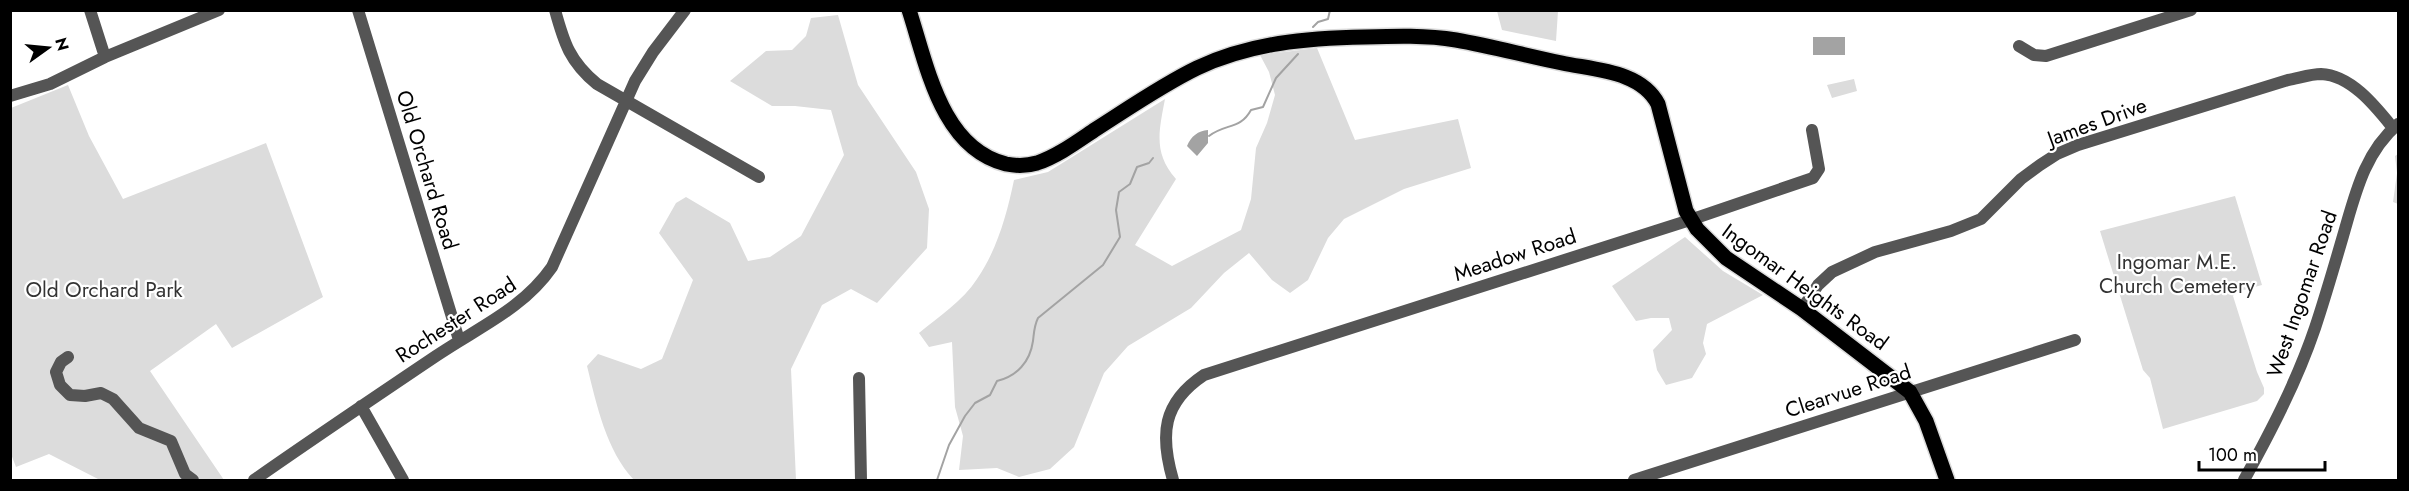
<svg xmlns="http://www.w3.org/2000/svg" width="2409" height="491" viewBox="0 0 2409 491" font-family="Jost,sans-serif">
	<rect width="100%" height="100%" fill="#fff"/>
	<!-- green -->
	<path fill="#dcdcdc" d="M1497,11H1558L1556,41L1502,30Z
		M838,15L858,85L916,172L929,209L927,248L877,303L851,289L822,305L791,369L796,480H634C606,450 597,406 587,366L598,354L641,369L662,359L693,280L659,233L676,203L686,197L730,223L748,261L770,257L801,236L844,155L831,110L795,106H772L730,81L766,51L792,50L806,36L811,18Z
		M1317,48L1355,140L1458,119L1471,168L1404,189L1344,219L1328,238L1308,280L1290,293L1272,280L1249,253L1224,273L1191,308L1128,346L1104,373L1074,447L1050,469L1019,477L997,468L959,470L963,436L955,407L952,342L929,347L919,333C938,317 963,301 977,279C997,250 1007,214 1014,180L1048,172L1165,99C1159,131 1153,153 1176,179L1135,245L1172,266L1241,230L1251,199L1256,148L1267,123L1275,95L1269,72L1260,55Z
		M1854,79L1857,91L1832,98L1827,85Z
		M68,85L89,136L123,199L266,143L323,297L232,348L216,324L150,371L224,480H100L49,454L16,467L11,454V108Z
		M2398,154V204L2393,202L2397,173L2395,156Z
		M2235,196L2262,285L2236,292L2233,296L2257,372L2264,388V394L2257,401L2163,429L2150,378L2143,370L2100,231Z
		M1685,237L1723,271L1763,295L1707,324L1703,343L1706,354L1692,378L1666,385L1657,370L1653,350L1672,330L1669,318H1651L1636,321L1612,286Z"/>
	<!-- water -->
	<path fill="#a3a3a3" d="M1813,37H1845V55H1813Z
		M1208,130V143L1197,156L1187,146C1191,136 1198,131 1208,130Z"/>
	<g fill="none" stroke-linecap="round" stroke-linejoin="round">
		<!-- stream -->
		<path stroke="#a3a3a3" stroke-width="2" d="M1313,27L1318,22L1328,19L1330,10
			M1209,136C1226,123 1240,130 1251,110L1263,107L1276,78L1298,54
			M937,480L949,445L965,416L975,403L990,395L997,381C1017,376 1030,362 1033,341C1034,333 1034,326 1038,318L1103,265L1120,237L1116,210L1119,192L1130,184L1137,167L1149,163L1153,158"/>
		<!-- major casing -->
		<g stroke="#dbdbdb" stroke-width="18">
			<path id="major" d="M909,10C927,65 941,148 1006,164C1016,166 1027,166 1037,163C1058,156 1078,141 1096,129C1129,108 1162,85 1197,68C1250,43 1307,38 1365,37C1395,36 1426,35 1456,40C1491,46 1527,56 1562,63C1595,70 1641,71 1658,104L1686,211L1697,229L1726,258L1802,309L1910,392L1926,421L1947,480"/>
		</g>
		<!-- minor -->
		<path stroke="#555" stroke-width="12" d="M90,10L105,57
			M358,10L459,340
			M555,10C564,43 570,62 597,84L759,177
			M2019,46L2034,55L2046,56L2191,10
			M10,96L50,84L105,57L219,10
			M1802,309L1818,285L1832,272L1875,252L1951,231L1981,219L2021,179L2040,165L2057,154L2078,145L2288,80C2299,78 2311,74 2321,74C2351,75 2376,107 2393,128
			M68,357L61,362L56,372L60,385L70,395L85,396L101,393L113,399L139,428L171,441L185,474L193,480
			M859,378L861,480
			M361,406L403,480
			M254,480C314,438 375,397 436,356C477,328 523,309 552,267L635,81L653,52L685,10
			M1173,480C1160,435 1162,403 1204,375L1690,220L1813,178L1819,169L1812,130
			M1634,480L2075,340
			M2244,480C2271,431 2297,381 2315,328C2325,298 2334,267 2343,236C2355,195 2364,153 2398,124"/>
		<!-- major -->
		<use href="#major" stroke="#000" stroke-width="15"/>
	</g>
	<g text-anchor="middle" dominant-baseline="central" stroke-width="4.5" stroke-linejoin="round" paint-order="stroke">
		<!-- street labels -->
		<g font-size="21" fill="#000" stroke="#fff">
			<text transform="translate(2097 122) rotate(-20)">James Drive</text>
			<text transform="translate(427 170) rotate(73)">Old Orchard Road</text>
			<text transform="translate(1515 255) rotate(-18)">Meadow Road</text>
			<text transform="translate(1805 287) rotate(36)">Ingomar Heights Road</text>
			<text transform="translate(2302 294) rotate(-71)">West Ingomar Road</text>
			<text transform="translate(456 320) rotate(-33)">Rochester Road</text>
			<text transform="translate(1848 391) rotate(-18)">Clearvue Road</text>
		</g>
		<!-- park labels -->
		<g font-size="21" fill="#333" stroke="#fff">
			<text x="2177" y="262">Ingomar M.E.<tspan x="2177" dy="24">Church Cemetery</tspan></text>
			<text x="104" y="290">Old Orchard Park</text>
		</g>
	</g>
	<!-- border -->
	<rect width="2409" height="491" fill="none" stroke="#000000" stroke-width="24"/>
	<!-- north arrow -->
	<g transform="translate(48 48) rotate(75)" stroke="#ffffff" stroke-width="4.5" paint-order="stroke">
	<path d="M0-4.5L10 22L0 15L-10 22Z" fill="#000000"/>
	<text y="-9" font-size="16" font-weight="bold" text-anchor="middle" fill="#000000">N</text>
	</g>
	<!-- scale -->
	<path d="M2199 461v9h126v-9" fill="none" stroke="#000000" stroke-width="3"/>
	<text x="2208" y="461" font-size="18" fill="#000000" stroke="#ffffff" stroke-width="4.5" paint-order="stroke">100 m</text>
</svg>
